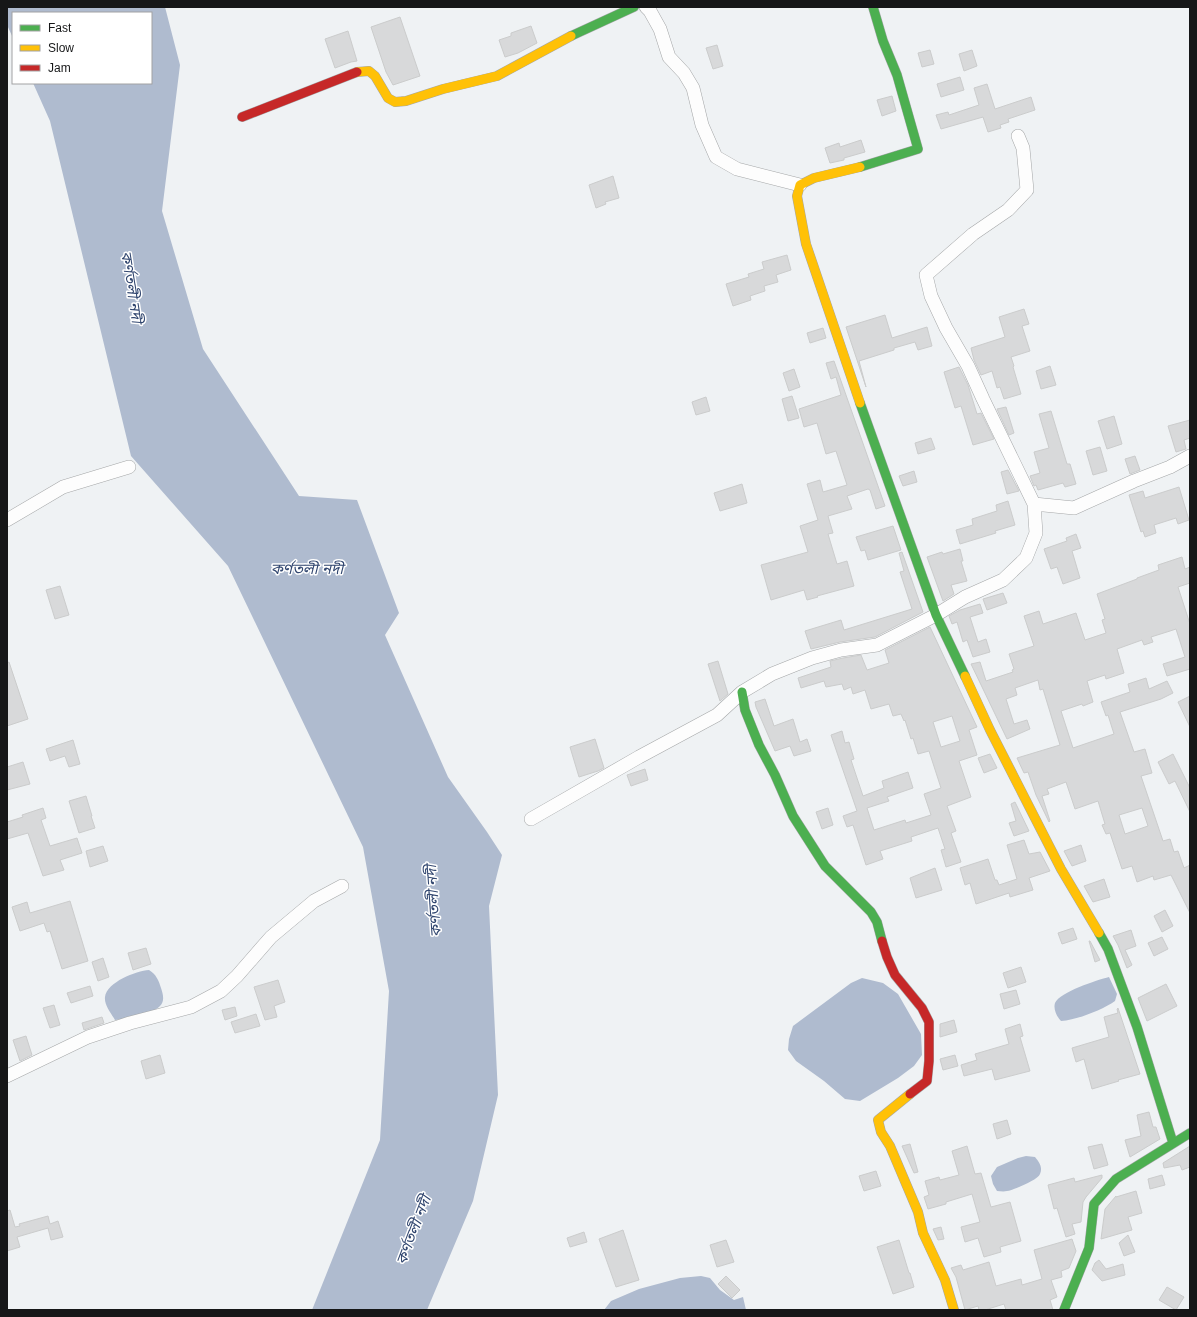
<svg xmlns="http://www.w3.org/2000/svg" width="1197" height="1317" viewBox="0 0 1197 1317" font-family="Arial,'Noto Sans Bengali',sans-serif">
	<rect width="100%" height="100%" fill="#eff2f4"/>
	<!-- water -->
	<path fill="#afbbcf" d="M7,7H165L180,65L162,211L203,349L299,496L357,500L399,613L385,635L448,777L487,832L502,855L489,906L498,1095L473,1201L427,1310H312L380,1140L389,991L363,847L228,566L131,456L50,121L33,83H151V13H13V38L7,25Z
		M149,970C156,974 159,981 161,988C163,994 165,1001 160,1006C153,1014 126,1019 115,1020C111,1013 104,1005 105,997C107,982 136,971 149,970Z
		M1109,977L1117,994L1115,1001C1102,1010 1077,1020 1061,1021C1057,1017 1053,1009 1055,1003C1060,992 1097,980 1109,977Z
		M862,978L883,983L898,994L921,1034L922,1055L914,1066L898,1078L860,1101L845,1099L824,1081L796,1061L788,1050L789,1039L793,1026L851,983Z
		M1026,1156L1035,1157C1039,1162 1043,1167 1040,1174C1038,1180 1013,1190 1007,1191C1003,1192 1000,1191 997,1191L993,1184L991,1176L997,1167L1018,1158Z
		M701,1276L710,1278L720,1290L734,1300L743,1297L746,1310H604L611,1301L639,1289L680,1278Z"/>
	<!-- building -->
	<path fill="#d8d9da" stroke="#cbcccc" fill-rule="evenodd" d="M400,17L420,76L393,85L386,72L371,27Z
		M531,26L537,43L518,53L505,57L499,40L511,36V33Z
		M348,31L357,61L351,62L335,68L325,39Z
		M717,45L723,66L713,69L706,48Z
		M930,50L934,64L922,67L918,53Z
		M972,50L977,66L964,71L959,54Z
		M960,77L964,90L941,97L937,84Z
		M987,84L995,109L1031,97L1035,110L1008,119L1009,122L1000,125L1001,128L988,132L983,117L941,129L936,115L948,112L949,115L979,105L974,88Z
		M892,96L896,111L882,116L877,100Z
		M861,140L865,152L844,158V160L830,163L825,148L839,143L840,147Z
		M613,176L619,198L605,202L606,204L596,208L589,185Z
		M787,255L791,270L776,275L778,282L764,286L765,291L750,296L751,300L733,306L726,284L749,277L748,274L764,269L762,262Z
		M1024,309L1029,324L1022,326L1030,351L1011,357L1014,366L1013,367L1021,394L1004,399L1000,387L997,388L992,371L981,375L974,360L971,348L1005,337L999,317Z
		M885,315L892,338L927,327L932,346L918,350L915,342L894,348V350L859,361L866,387L846,327Z
		M823,328L826,338L810,343L807,333Z
		M834,361L885,506L876,509L870,490L868,489L847,496L852,509L828,516L833,533L828,534L837,564L847,561L854,586L817,596L818,597L807,600L804,590L771,600L761,565L808,552L800,526L818,520L807,484L820,480L823,492L847,485L836,451L826,454L817,423L804,427L799,409L841,395L836,377L831,379L826,363Z
		M1050,366L1056,385L1041,389L1036,371Z
		M959,367L968,385L977,414L981,413L994,439L973,445L961,406L955,408L944,372Z
		M794,369L800,387L789,391L783,373Z
		M792,396L799,418L788,421L782,399Z
		M706,397L710,411L696,415L692,402Z
		M1006,407L1014,433L1009,435L997,409Z
		M1051,411L1067,464H1070L1076,484L1065,487L1063,483L1038,490L1036,485L1034,486L1030,476L1040,473L1034,452L1049,448L1039,414Z
		M1114,416L1122,444L1107,449L1098,421Z
		M1190,420V438L1184,440L1186,449L1176,452L1168,426Z
		M931,438L935,449L918,454L915,443Z
		M1100,447L1107,471L1093,475L1086,451Z
		M1135,456L1140,470L1130,474L1125,459Z
		M1008,470L1019,491L1007,494L1001,472Z
		M914,471L917,482L903,486L899,476Z
		M742,484L747,503L720,511L714,493Z
		M1179,487L1189,520L1178,524L1176,518L1154,525L1156,533L1145,537L1143,531L1141,532L1129,495L1143,491L1145,498Z
		M1008,501L1015,525L995,531L996,533L960,544L956,530L973,525L972,519L997,511L996,505Z
		M893,526L901,550L868,560L865,550L861,551L856,537Z
		M1076,534L1081,548L1072,551L1080,578L1063,584L1057,567L1051,569L1044,549L1067,541L1066,538Z
		M960,549L963,561H961L967,581L951,585L954,594L943,601L927,557L942,552L943,554Z
		M902,552L923,612L875,637L840,642L811,649L805,631L841,620L844,630L912,609L900,572L904,571L899,553Z
		M1182,557L1185,569L1190,567V583L1178,587L1190,624V669L1167,676L1163,664L1185,657L1176,629L1170,631L1151,637L1153,642L1144,645L1142,640L1117,649L1124,673L1106,679L1105,675L1087,681L1093,702L1083,706L1082,704L1061,711L1073,748L1114,734L1108,715L1106,716L1101,702L1130,692L1128,684L1146,678L1149,689L1167,681L1173,693L1161,699L1120,712L1134,752L1145,749L1152,773L1141,776L1163,841L1170,839L1174,852L1178,851L1184,868L1190,865V913L1171,875L1154,880L1153,876L1137,882L1132,866L1122,869L1110,833L1106,834L1102,825L1105,824L1098,801L1075,809L1066,782L1047,789L1049,794L1042,796L1050,821L1049,822L1036,795L1028,772L1024,773L1017,758L1060,745L1043,689L1040,690L1038,680L1015,688L1017,695L1006,699L1014,724L1027,720L1030,729L1007,739L971,664L980,662L986,681L1013,672L1012,670L1014,669L1009,654L1034,646L1024,616L1039,611L1043,624L1076,613L1085,640L1106,633L1102,620L1105,619L1097,594L1137,579V578L1159,570L1158,565ZM1142,808L1148,826L1125,834L1119,815Z
		M60,586L69,615L55,619L46,590Z
		M1003,593L1007,603L987,610L983,599Z
		M980,604L983,613L970,617L978,642L986,639L990,652L973,657L967,640L963,642L957,622L952,624L949,616L960,610Z
		M930,627L977,727L969,730L977,755L959,761L971,797L947,806L956,831L951,833L961,862L946,867L941,850L945,849L938,828L911,837L912,841L880,851L883,859L866,865L853,825L847,827L843,816L857,811L831,735L842,731L845,743L849,742L854,759L851,760L863,796L884,788L882,781L908,772L913,788L887,797L889,801L867,808L874,830L905,820L906,823L931,815L924,794L941,788L929,751L918,754L913,738L911,739L905,720L904,721L901,714L893,716L889,704L871,709L865,690L853,694L851,687L844,690L842,684L826,687L824,681L801,688L798,678L831,667L830,661L843,658L861,655L867,670L889,663L885,650ZM952,716L960,741L941,747L933,722Z
		M718,661L728,694L720,701L708,664Z
		M9,662L28,719L7,726V663Z
		M1190,696V727L1178,702Z
		M765,699L774,726L793,719L800,742L807,739L811,751L794,756L790,746L775,751L756,707L755,702Z
		M595,739L604,768L598,771L579,777L570,747Z
		M73,740L80,764L69,767L65,756L50,761L46,749Z
		M990,754L997,768L984,773L978,758Z
		M1173,754L1190,788V812L1175,781L1169,784L1158,762Z
		M23,762L30,784L7,790V767Z
		M645,769L648,780L631,786L627,775Z
		M86,796L92,816H91L95,828L79,833L69,801Z
		M1015,802L1029,831L1014,836L1009,823L1016,821L1011,804Z
		M43,808L46,818L41,820L50,846L77,838L82,853L60,860L64,870L43,876L28,833L7,839V822L23,817L22,815Z
		M828,808L833,825L822,829L816,812Z
		M1024,840L1029,854L1040,852L1050,871L1029,878L1033,890L1010,897L1009,893L976,904L970,883L965,885L960,868L988,859L995,880H997L999,885L1017,879L1007,845Z
		M1081,845L1086,861L1072,866L1064,851Z
		M103,846L108,861L90,867L86,851Z
		M935,868L942,890L916,898L910,878Z
		M1104,879L1110,897L1093,902L1084,886Z
		M70,901L88,961L62,969L50,931L47,932L44,923L20,931L12,907L27,902L30,913Z
		M1165,910L1173,926L1162,932L1154,916Z
		M1073,928L1077,939L1062,944L1058,933Z
		M1131,930L1136,946L1125,950L1132,965L1127,968L1118,945L1113,936Z
		M1162,937L1168,949L1154,956L1148,943Z
		M1089,941H1090L1100,960L1095,962Z
		M146,948L151,964L133,970L128,953Z
		M103,958L109,977L98,981L92,962Z
		M1021,967L1026,982L1008,988L1003,973Z
		M278,980L285,1002L274,1006L277,1017L265,1020L254,987Z
		M1166,984L1177,1006L1147,1021L1138,998Z
		M90,986L93,996L71,1003L67,993Z
		M1016,990L1020,1004L1004,1009L1000,994Z
		M54,1005L60,1025L50,1028L43,1008Z
		M235,1007L237,1016L225,1020L222,1010Z
		M1118,1008L1140,1074L1118,1080L1119,1081L1092,1089L1084,1059L1076,1062L1072,1048L1109,1037L1104,1017L1118,1013L1117,1009Z
		M256,1014L260,1026L235,1033L231,1022Z
		M102,1017L104,1023L84,1030L82,1023Z
		M954,1020L957,1032L940,1037V1024Z
		M1020,1024L1023,1036L1020,1037L1030,1071L995,1080L992,1069L964,1076L961,1065L977,1060L975,1054L1009,1044L1005,1029Z
		M26,1036L32,1055L20,1061L13,1040Z
		M160,1055L165,1073L146,1079L141,1061Z
		M955,1055L958,1066L943,1070L940,1059Z
		M1149,1112L1153,1127H1156L1160,1139L1130,1157L1125,1140L1141,1136L1137,1115Z
		M1007,1120L1011,1134L997,1139L993,1124Z
		M910,1144L918,1172L914,1173L902,1146Z
		M1102,1144L1108,1165L1094,1169L1088,1147Z
		M967,1146L975,1174L981,1173L991,1207L1010,1202L1021,1241L1000,1247L1001,1252L984,1257L978,1238L965,1242L961,1227L980,1222L972,1194L946,1202V1204L928,1209L924,1197L929,1195L925,1181L939,1177L940,1180L959,1175L952,1151Z
		M1190,1146V1167L1182,1170L1180,1165L1164,1168L1163,1163Z
		M876,1171L881,1186L864,1191L859,1176Z
		M1102,1175V1178L1086,1197L1083,1202L1081,1222L1072,1224L1075,1234L1066,1237L1057,1208L1054,1209L1048,1185L1074,1178L1075,1182Z
		M1162,1175L1165,1185L1150,1189L1148,1179Z
		M1136,1191L1142,1213L1128,1217L1132,1230L1101,1239L1105,1209L1116,1196V1197Z
		M10,1210L15,1227L20,1226L19,1224L48,1216L50,1224L58,1221L63,1237L51,1240L48,1228L17,1237L20,1247L7,1251V1211Z
		M941,1227L944,1239L938,1240L933,1229Z
		M623,1230L639,1280L616,1287L599,1239Z
		M584,1232L587,1242L570,1247L567,1238Z
		M1128,1235L1135,1252L1124,1256L1119,1243Z
		M1072,1239L1076,1251L1069,1268L1061,1271L1062,1277L1051,1280L1057,1297L1050,1300L1053,1310H1006L1004,1304L985,1310H979L978,1306L965,1310L956,1277L951,1268L961,1265L963,1270L989,1262L996,1286L1021,1279L1022,1285L1042,1279L1034,1250Z
		M726,1240L734,1262L717,1267L710,1245Z
		M899,1240L909,1273H910L914,1287L893,1294L877,1247Z
		M1099,1260L1106,1269L1123,1264L1125,1275L1102,1281L1092,1270L1095,1263Z
		M726,1276L740,1290L732,1298L718,1284Z
		M1167,1287L1184,1297L1176,1310L1159,1300Z"/>
	<g fill="none" stroke-linecap="round" stroke-linejoin="round">
		<!-- street casing -->
		<g stroke="#a5a7a8" stroke-width="14">
			<path id="street" d="M646,7L650,11L660,29L669,57L684,73L693,88L702,125L716,157L737,169L800,185
				M1034,504L1074,508L1134,481L1170,467L1190,456
				M7,520L63,487L129,467
				M531,819L639,757L717,715L742,692L772,674L812,658L841,650L877,645L936,615L965,597L1003,580L1026,558L1036,533L1034,504L983,399L968,366L946,328L931,296L926,275L973,234L1008,210L1027,190L1023,148L1018,136
				M7,1076L88,1037L130,1023L191,1007L221,991L237,976L271,937L314,901L342,886"/>
		</g>
		<!-- fast casing -->
		<g stroke="#a5a7a8" stroke-width="10">
			<path id="fast" d="M571,36L634,7
				M860,167L918,149L897,75L883,41L873,7
				M860,403L936,615L965,676
				M742,692L745,710L759,745L775,775L793,816L825,866L871,912L877,922L882,941
				M1099,933L1108,949L1137,1027L1173,1143
				M1064,1310L1089,1248L1094,1204L1116,1179L1190,1133"/>
		</g>
		<!-- slow casing -->
		<g stroke="#a5a7a8" stroke-width="10">
			<path id="slow" d="M357,72L369,71L375,76L388,98L395,102L406,101L443,89L497,76L571,36
				M860,167L814,178L800,185L797,196L806,244L860,403
				M965,676L990,730L1061,869L1099,933
				M910,1094L878,1120L881,1132L890,1146L918,1212L923,1233L945,1280L954,1310"/>
		</g>
		<!-- jam casing -->
		<g stroke="#a5a7a8" stroke-width="10">
			<path id="jam" d="M242,117L357,72
				M882,941L887,957L895,975L922,1008L929,1022V1061L927,1081L910,1094"/>
		</g>
		<!-- street -->
		<use href="#street" stroke="#fdfdfd" stroke-width="13"/>
		<!-- fast -->
		<use href="#fast" stroke="#4caf50" stroke-width="9"/>
		<!-- slow -->
		<use href="#slow" stroke="#ffc107" stroke-width="9"/>
		<!-- jam -->
		<use href="#jam" stroke="#c62828" stroke-width="9"/>
	</g>
	<g text-anchor="middle" dominant-baseline="central" stroke-width="3" stroke-linejoin="round" paint-order="stroke">
		<!-- water labels -->
		<g font-size="15" font-style="italic" fill="#31466f" stroke="#fff">
			<text transform="translate(132 287) rotate(81)">কর্ণতলী নদী</text>
			<text x="307" y="568">কর্ণতলী নদী</text>
			<text transform="translate(433 901) rotate(-94)">কর্ণতলী নদী</text>
			<text transform="translate(413 1230) rotate(-69)">কর্ণতলী নদী</text>
		</g>
	</g>
	<!-- border -->
	<rect width="1197" height="1317" fill="none" stroke="#161718" stroke-width="16"/>
	<!-- legend -->
	<rect x="12" y="12" width="140" height="72" fill="#ffffff" stroke="#a2a2a3"/>
	<rect x="20" y="25" width="20" height="6" fill="#4caf50" stroke="#a2a2a3"/>
	<text x="48" y="32" font-size="12" fill="#161718">Fast</text>
	<rect x="20" y="45" width="20" height="6" fill="#ffc107" stroke="#a2a2a3"/>
	<text x="48" y="52" font-size="12" fill="#161718">Slow</text>
	<rect x="20" y="65" width="20" height="6" fill="#c62828" stroke="#a2a2a3"/>
	<text x="48" y="72" font-size="12" fill="#161718">Jam</text>
</svg>
